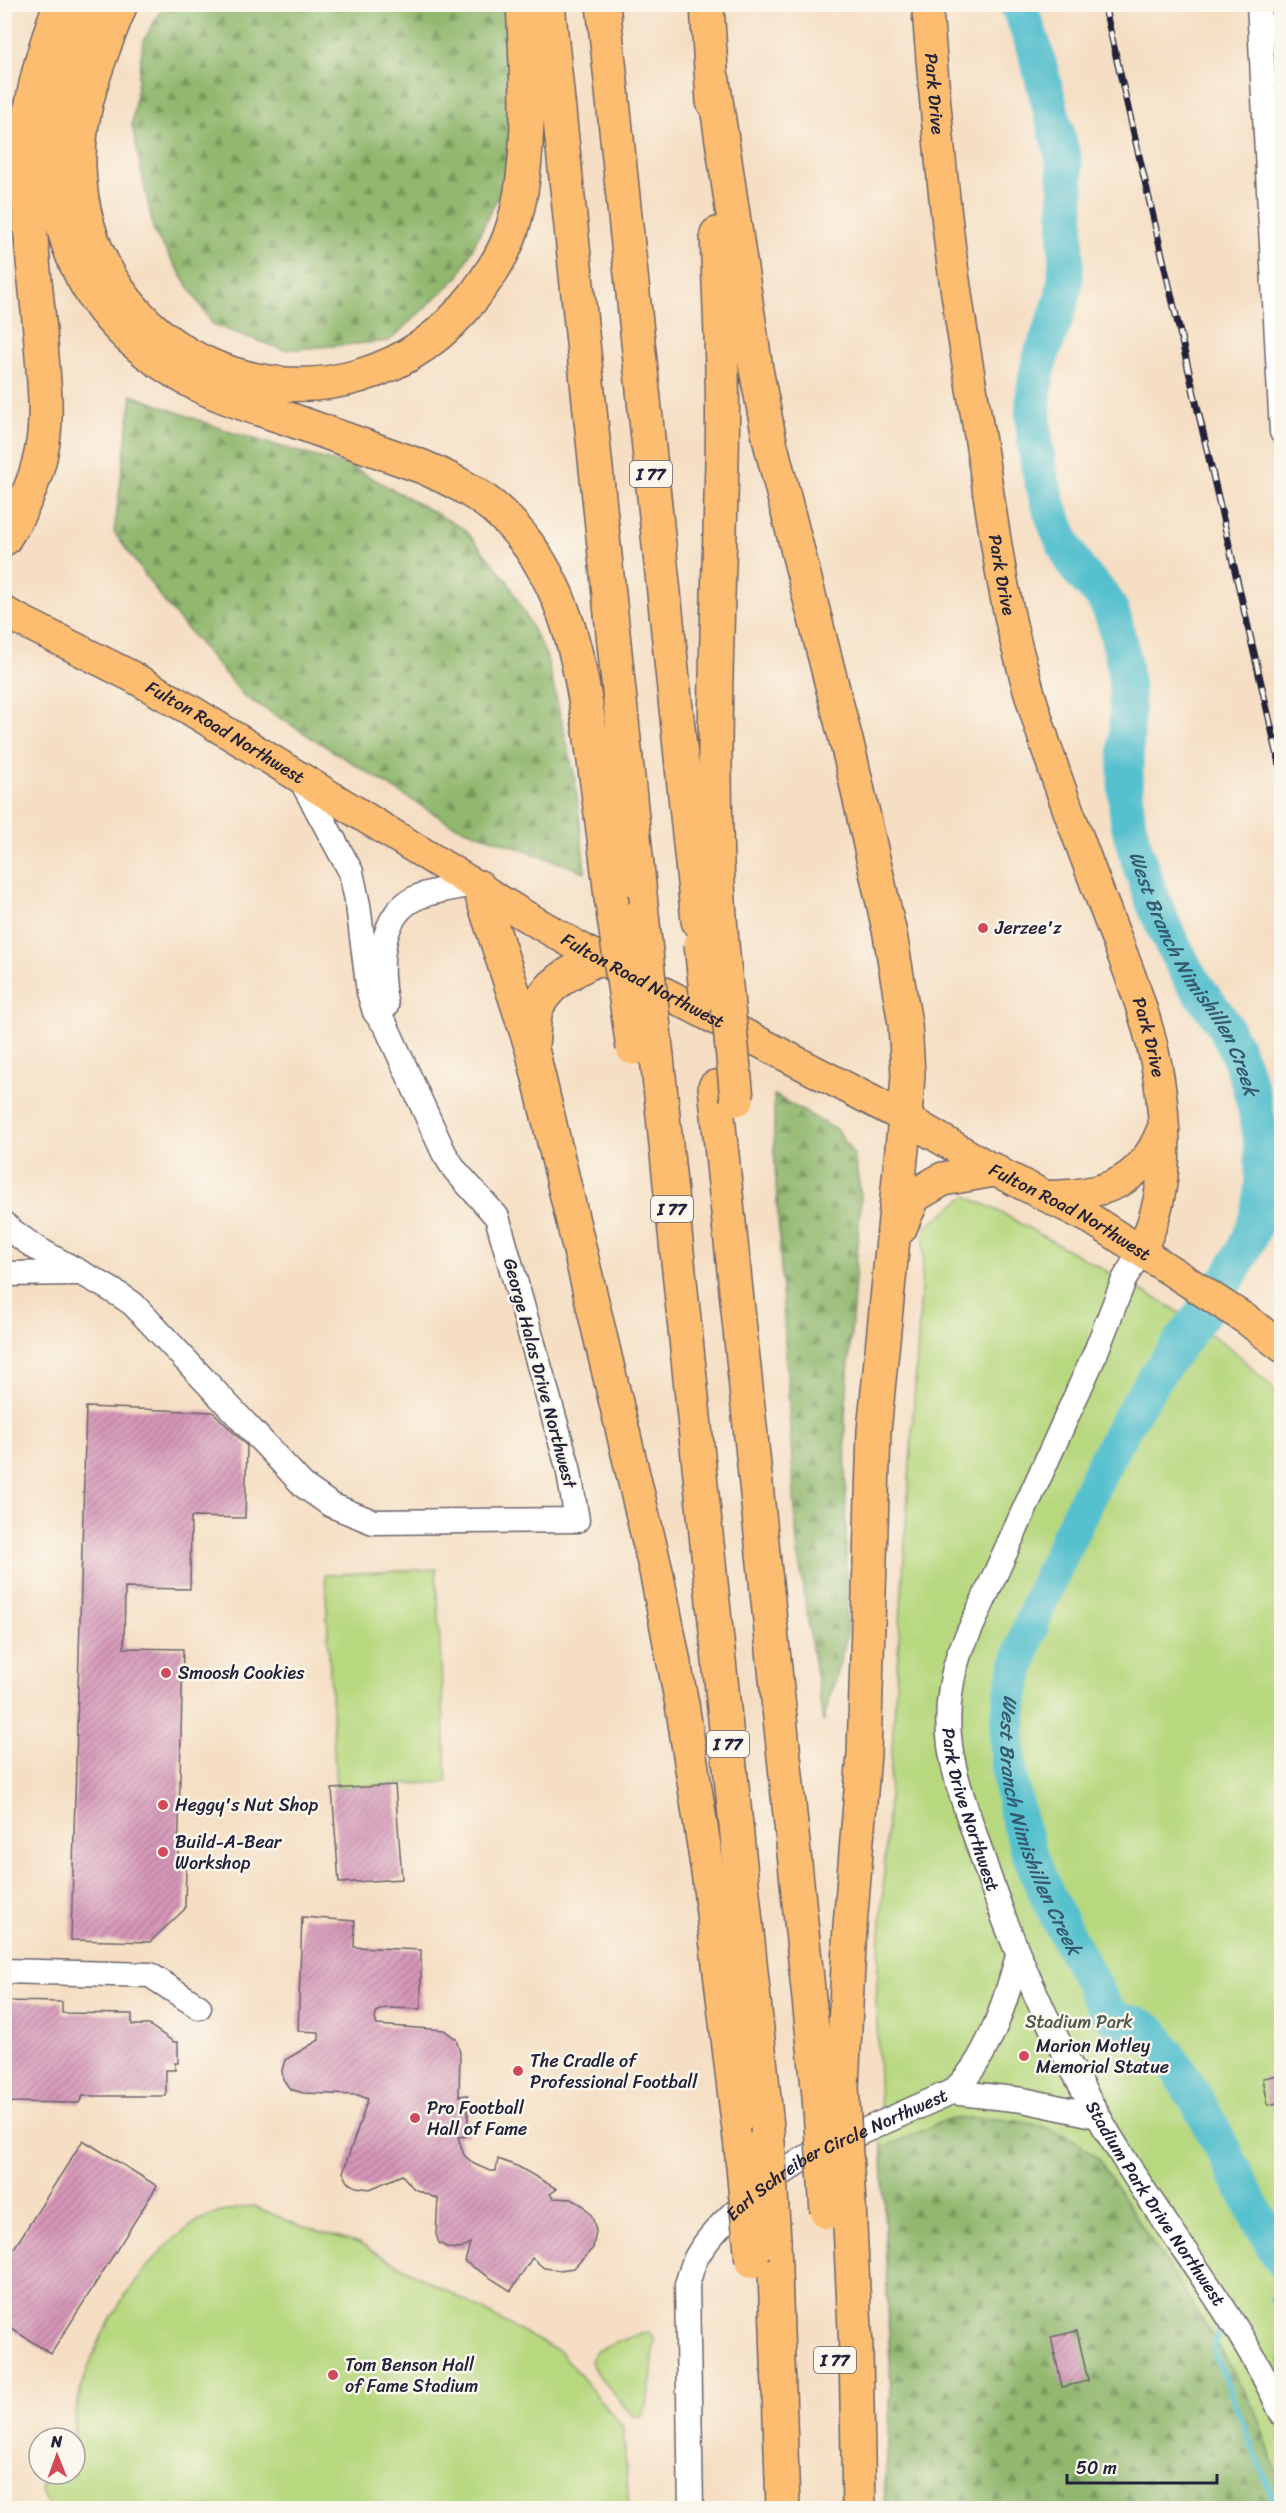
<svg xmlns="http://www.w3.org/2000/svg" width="1286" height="2513" viewBox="0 0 1286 2513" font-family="Sriracha,sans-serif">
	<defs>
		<pattern id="forest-firs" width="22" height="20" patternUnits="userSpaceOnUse" patternTransform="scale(1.5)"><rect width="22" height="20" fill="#91b86e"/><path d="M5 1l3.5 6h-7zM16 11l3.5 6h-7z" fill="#76955c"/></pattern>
		<pattern id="building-hatch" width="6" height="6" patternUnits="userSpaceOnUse" patternTransform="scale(1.5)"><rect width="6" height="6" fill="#d596b8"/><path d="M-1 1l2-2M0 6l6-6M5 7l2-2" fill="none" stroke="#ac7a97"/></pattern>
	</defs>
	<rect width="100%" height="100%" fill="#fbf7ec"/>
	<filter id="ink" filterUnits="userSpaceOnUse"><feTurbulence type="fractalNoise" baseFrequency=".0167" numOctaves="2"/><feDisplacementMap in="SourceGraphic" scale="12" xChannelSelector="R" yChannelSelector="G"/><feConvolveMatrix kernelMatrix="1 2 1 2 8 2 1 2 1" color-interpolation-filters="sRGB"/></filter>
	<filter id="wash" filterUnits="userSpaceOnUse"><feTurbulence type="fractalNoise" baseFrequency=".008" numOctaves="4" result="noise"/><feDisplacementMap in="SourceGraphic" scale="24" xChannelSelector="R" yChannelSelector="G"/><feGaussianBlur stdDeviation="1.35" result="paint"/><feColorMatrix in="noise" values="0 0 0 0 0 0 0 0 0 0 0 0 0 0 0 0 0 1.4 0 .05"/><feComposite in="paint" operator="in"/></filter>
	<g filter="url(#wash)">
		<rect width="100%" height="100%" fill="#f5dec3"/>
		<!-- green -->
		<path fill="#b7d87f" stroke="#6c7d5d" stroke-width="1.5" d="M966,1196L996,1210L1171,1307L1232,1349L1281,1396V2508H884L891,2391L876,2002L925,1228Z
			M436,1569L447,1782L336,1788L325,1575Z
			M253,2206L298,2225L356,2242L560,2352L623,2427L629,2508H50L41,2490L44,2474H75C75,2451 72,2429 77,2406C91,2339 137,2265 192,2225C209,2212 233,2210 253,2206Z
			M641,2333H649L654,2338C653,2362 652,2393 642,2416H633L602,2380L591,2362L594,2352Z"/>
		<!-- forest -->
		<path fill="url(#forest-firs)" stroke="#5a6d54" stroke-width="1.5" d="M164,5H507L516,80L507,178L459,276L389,341L285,350L213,325L154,232L132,125L143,42Z
			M132,395L230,432L352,467L464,529L507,580L546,655L575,778L585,872L451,824L244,696L166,604L114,532Z
			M774,1095L837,1130L854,1155L861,1196L845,1417L847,1636L823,1723L797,1546L774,1149Z
			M968,2118C1015,2118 1065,2124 1099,2160L1210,2332L1255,2410L1281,2484V2508H884L891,2391L882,2148L946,2120Z"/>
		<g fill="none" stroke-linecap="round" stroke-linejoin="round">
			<!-- stream -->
			<path stroke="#54c0ce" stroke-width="6" d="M1272,2300L1282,2297
				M1219,2334L1214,2344L1216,2356L1277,2508"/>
			<!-- river -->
			<path stroke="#54c0ce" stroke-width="36" id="s1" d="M1017,4C1033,37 1041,72 1050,107C1054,125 1060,142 1063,159C1068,184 1066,209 1066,235C1066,253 1067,271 1064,288C1060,314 1047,336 1040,360C1031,391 1032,425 1037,456C1042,491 1058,538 1077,568C1085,580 1098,588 1105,600C1113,612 1116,627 1119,641C1135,698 1121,755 1127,813C1130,837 1139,862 1147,885C1158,916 1172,946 1188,974C1199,992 1214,1008 1225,1027C1250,1073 1265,1131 1262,1183C1260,1251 1204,1309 1167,1361C1128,1414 1099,1471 1072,1530C1036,1607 997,1690 1010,1778C1022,1861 1066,1932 1104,2006C1117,2027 1129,2019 1147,2029C1156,2034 1161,2046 1167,2054C1213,2118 1241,2193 1282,2260"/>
		</g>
		<g id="blocks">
			<!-- building -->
			<path fill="url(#building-hatch)" d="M86,1407L213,1412L247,1446L245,1518L191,1517L190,1589L125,1588L124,1648L183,1649L178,1866H186L185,1909L150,1942L71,1940Z
				M395,1785L402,1879L339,1883L332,1789Z
				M302,1917L355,1921L354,1947L421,1950V2009L386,2008L377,2011L375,2019L377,2025L444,2030L456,2039L460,2053L459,2096L468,2095V2136L458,2137L464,2155L474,2164L490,2171H496L498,2159L519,2167L557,2189L550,2194L553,2198L572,2199L584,2206L592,2216L596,2231L593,2248L574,2268L560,2270L544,2268L532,2258L511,2291L465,2262L470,2243L461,2249L448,2248L439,2243L436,2234L438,2199L414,2189L402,2175L370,2189L356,2187L348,2182L343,2172L368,2099L358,2095L303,2093L290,2089L283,2079L282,2070L285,2060L319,2040V2032L298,2031Z
				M4,2001L62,2002V2013L132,2014V2025H149L174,2042H178V2063H175V2070H166V2096H83L79,2103L4,2102Z
				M1279,2075L1282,2102L1268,2105L1263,2078Z
				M83,2140L157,2186L51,2354L4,2324V2264Z
				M1077,2331L1088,2381L1062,2387L1051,2337Z"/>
		</g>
	</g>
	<g filter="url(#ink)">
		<use href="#blocks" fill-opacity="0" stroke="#6c646b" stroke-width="1.5"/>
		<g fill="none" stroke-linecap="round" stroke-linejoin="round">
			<!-- minor casing -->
			<g stroke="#6c646b" stroke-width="27">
				<g id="minor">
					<path d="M1259,4L1282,432"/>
					<path d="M386,1006C378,970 378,913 418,897C435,890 455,888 473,884"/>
					<path d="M4,1224C42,1258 92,1274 133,1304L304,1486L331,1505L373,1522L577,1520L568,1467L497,1217L455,1170L444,1153L386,1026L375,1012L369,992L358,905L351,872L301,780"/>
					<path id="s2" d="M1141,1250L1124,1280L1095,1354L959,1654C935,1729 955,1776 979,1847C1015,1959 1066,2068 1129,2167C1180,2249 1243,2325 1282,2414"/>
					<path d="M4,1274L78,1273"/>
					<path d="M4,1971L150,1975L199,2007"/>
					<path d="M951,2092C987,2065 1006,1999 1018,1956"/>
					<path id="s3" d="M691,2508L687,2284C690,2276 692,2266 696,2258C716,2221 774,2177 810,2155L951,2092L1023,2100L1098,2116"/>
				</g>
			</g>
			<!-- major casing -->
			<g stroke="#6c646b" stroke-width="33">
				<g id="major">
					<path id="s4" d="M927,4C933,79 939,154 948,229C956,303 970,377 982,451C993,522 1002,596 1022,666C1044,749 1075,829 1105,909C1126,964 1150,1021 1159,1080C1168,1137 1168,1198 1141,1250"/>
					<path id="s5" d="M4,612L131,676L192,711L522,914L598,958L905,1118L994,1170L1091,1219L1247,1320L1282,1347"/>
					<path d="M1048,1196C1101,1195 1140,1185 1161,1132"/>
				</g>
			</g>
			<!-- highway casing -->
			<g stroke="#6c646b" stroke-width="36">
				<path id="highway" d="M90,4C32,151 37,296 189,380C219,397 254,407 286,418C332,434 377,451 423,467C450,479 479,493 501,514C570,579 582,672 594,761C600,806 606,851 611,897
					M121,4C100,55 77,111 79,167C86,379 347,463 475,295C488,277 501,259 509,238C534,171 527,75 523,4
					M548,4L642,914
					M603,4L698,921
					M707,4L713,102
					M713,80L756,369L770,442L851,760L890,934L905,1024L908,1074L905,1118L874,1431L864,1754L850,1926L842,2087
					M717,234C720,310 724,385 722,461C718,626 708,790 723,955
					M4,539C23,509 38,478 43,442C48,409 43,375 41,342C36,285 28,227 27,169C25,113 41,57 60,4
					M479,887L532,1049L656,1571L682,1704L708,1872L741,2147
					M532,1045C534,1033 533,1017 537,1007C549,982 575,970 598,958
					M657,1057L767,2127
					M715,1087L819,2096
					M900,1228L914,1196L943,1179L994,1170
					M849,2204L856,2351L859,2508
					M774,2241L783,2508"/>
			</g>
			<!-- minor -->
			<use href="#minor" stroke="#fff" stroke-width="24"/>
			<!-- major -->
			<use href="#major" stroke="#fcbd6f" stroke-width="30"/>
			<!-- highway -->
			<use href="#highway" stroke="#fcbd6f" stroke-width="33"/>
			<!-- rail casing -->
			<g stroke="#22223b" stroke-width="7">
				<path id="rail" d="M1104,4L1282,774"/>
			</g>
			<!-- rail -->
			<use href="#rail" stroke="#fbf7ec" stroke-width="4.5" stroke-dasharray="14" stroke-linecap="butt"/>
			<!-- highway-bridge casing -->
			<g stroke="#6c646b" stroke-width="36" stroke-linecap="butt">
				<path id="highway-bridge" d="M611,897L633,1048
					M642,914L657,1057
					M701,944L706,993
					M723,955L737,1099
					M842,2087L849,2204
					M819,2096L827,2212
					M767,2127L774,2241
					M741,2147L752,2261"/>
			</g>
			<!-- highway-bridge -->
			<use href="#highway-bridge" stroke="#fcbd6f" stroke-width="33"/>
		</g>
	</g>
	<!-- markers -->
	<g fill="#d1495b" stroke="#fbf7ec" stroke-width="2">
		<circle cx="983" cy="928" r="6"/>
		<circle cx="166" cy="1673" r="6"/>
		<circle cx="163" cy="1805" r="6"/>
		<circle cx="163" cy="1852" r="6"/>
		<circle cx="1024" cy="2056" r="6"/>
		<circle cx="518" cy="2071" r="6"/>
		<circle cx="415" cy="2118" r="6"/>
		<circle cx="333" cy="2375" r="6"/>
	</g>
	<g text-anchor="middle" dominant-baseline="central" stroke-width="5" stroke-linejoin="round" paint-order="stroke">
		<!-- shield labels -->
		<g fill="#fbf7ec" stroke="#636270" stroke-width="1.5">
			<rect x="630" y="461" width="42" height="26" rx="4.5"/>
			<rect x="651" y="1196" width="42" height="26" rx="4.5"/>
			<rect x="707" y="1731" width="42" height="26" rx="4.5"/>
			<rect x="814" y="2347" width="42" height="26" rx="4.5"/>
		</g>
		<g font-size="16" font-weight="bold" fill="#22223b">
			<text x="651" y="474">I 77</text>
			<text x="672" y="1209">I 77</text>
			<text x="728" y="1744">I 77</text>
			<text x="835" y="2360">I 77</text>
		</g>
		<!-- street labels -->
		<g font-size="18" fill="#22223b" stroke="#fbf7ec">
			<text stroke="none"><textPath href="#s4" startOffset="90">Park Drive</textPath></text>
			<text stroke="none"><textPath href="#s4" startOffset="576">Park Drive</textPath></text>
			<text stroke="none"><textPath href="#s5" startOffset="252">Fulton Road Northwest</textPath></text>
			<text stroke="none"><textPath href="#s5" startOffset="738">Fulton Road Northwest</textPath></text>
			<text stroke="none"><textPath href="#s4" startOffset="1062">Park Drive</textPath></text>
			<text stroke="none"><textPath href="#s5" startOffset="1224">Fulton Road Northwest</textPath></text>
			<text transform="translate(540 1373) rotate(75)">George Halas Drive Northwest</text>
			<text stroke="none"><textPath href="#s2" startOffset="603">Park Drive Northwest</textPath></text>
			<text stroke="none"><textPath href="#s3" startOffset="430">Earl Schreiber Circle Northwest</textPath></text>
			<text stroke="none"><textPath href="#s2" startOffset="1041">Stadium Park Drive Northwest</textPath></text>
		</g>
		<!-- poi labels -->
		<g font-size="18" fill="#22223b" stroke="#fbf7ec" text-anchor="start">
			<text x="995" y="928">Jerzee'z</text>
			<text x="178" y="1673">Smoosh Cookies</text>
			<text x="175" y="1805">Heggy's Nut Shop</text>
			<text x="175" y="1842">Build-A-Bear<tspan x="175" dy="21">Workshop</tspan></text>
			<text x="1036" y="2046">Marion Motley<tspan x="1036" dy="21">Memorial Statue</tspan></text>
			<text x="530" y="2061">The Cradle of<tspan x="530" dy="21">Professional Football</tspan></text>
			<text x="427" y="2108">Pro Football<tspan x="427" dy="21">Hall of Fame</tspan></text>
			<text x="345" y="2365">Tom Benson Hall<tspan x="345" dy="21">of Fame Stadium</tspan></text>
		</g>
		<!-- park labels -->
		<g font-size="18" fill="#4f594f" stroke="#fbf7ec">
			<text x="1079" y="2022">Stadium Park</text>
		</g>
		<!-- water labels -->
		<g font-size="20" font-style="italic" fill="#34596e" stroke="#fbf7ec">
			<text stroke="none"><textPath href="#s1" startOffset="1018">West Branch Nimishillen Creek</textPath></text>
			<text stroke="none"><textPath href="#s1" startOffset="1954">West Branch Nimishillen Creek</textPath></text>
		</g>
	</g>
	<!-- margin -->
	<rect width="1286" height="2513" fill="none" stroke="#fbf7ec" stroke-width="24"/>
	<!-- north arrow -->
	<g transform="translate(57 2456) rotate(359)"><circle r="28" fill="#fbf7ec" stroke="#a4a2a5" stroke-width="1.5"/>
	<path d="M0-4.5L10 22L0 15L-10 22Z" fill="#d1495b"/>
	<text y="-9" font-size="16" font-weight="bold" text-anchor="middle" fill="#22223b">N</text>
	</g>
	<!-- scale -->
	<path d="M1067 2474v9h150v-9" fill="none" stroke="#22223b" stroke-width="3"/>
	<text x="1076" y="2474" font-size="18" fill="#22223b" stroke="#fbf7ec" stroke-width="4.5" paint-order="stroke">50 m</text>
</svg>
